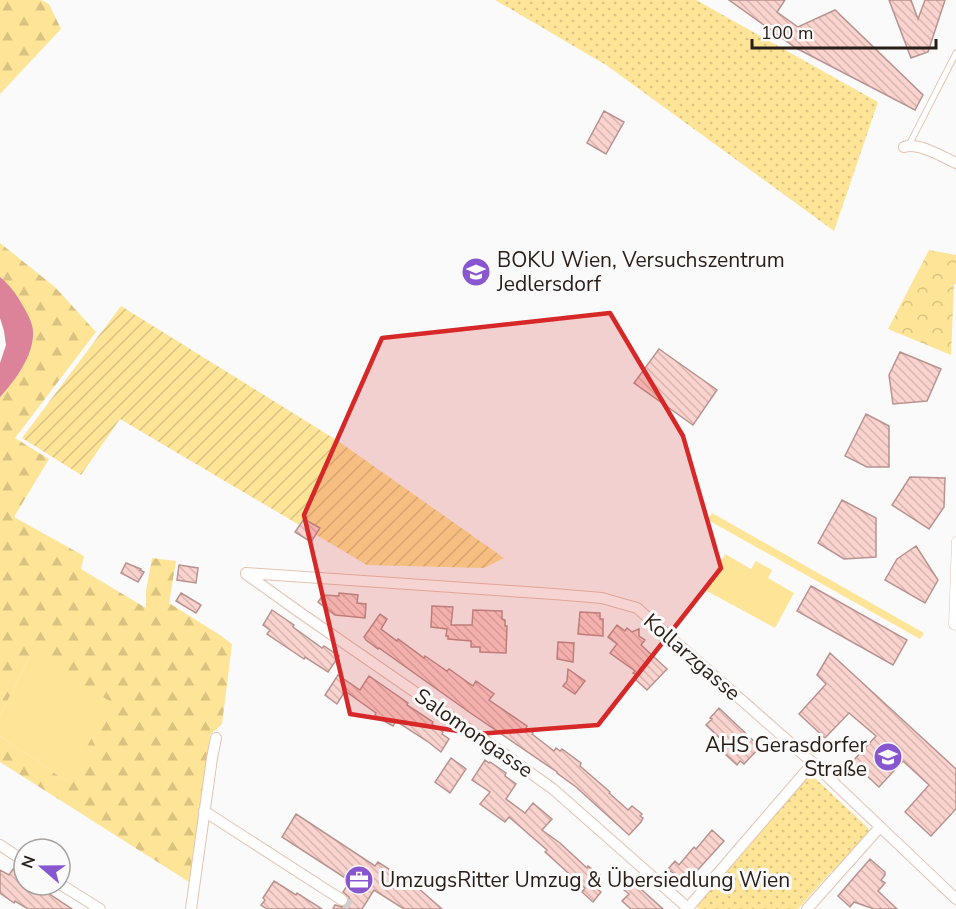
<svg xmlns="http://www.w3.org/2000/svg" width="956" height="909" viewBox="0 0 956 909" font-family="'Nunito Sans',sans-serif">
	<defs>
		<pattern id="grass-dots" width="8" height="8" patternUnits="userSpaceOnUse" patternTransform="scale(1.5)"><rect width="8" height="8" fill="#fee497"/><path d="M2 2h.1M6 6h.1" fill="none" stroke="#dac381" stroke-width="1.8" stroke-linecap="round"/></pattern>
		<pattern id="forest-firs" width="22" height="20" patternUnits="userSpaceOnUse" patternTransform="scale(1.5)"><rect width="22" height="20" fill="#fee497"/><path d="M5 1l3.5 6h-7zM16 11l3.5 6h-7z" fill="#dac381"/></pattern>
		<pattern id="park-crowns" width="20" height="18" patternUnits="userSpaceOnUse" patternTransform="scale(1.5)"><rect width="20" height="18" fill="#fee497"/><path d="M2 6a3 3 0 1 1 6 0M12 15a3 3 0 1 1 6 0" fill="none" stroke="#dac381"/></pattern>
		<pattern id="garden-furrows" width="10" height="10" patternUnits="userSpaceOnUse" patternTransform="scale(1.5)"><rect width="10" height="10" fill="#fee497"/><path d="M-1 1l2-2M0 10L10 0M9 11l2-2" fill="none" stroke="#dac381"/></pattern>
		<pattern id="building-back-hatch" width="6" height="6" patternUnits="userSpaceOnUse" patternTransform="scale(1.5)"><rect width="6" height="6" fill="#fbd3ce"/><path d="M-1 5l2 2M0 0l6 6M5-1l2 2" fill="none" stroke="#d7b5b0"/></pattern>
	</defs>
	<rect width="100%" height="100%" fill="#fafafa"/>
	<!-- grass -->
	<path fill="url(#grass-dots)" d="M495,0H696L878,102L834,231L606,65Z
		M809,777L815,778L867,827L869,831L863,841L841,865L831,872L798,909H699L695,906L801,780Z"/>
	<!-- forest -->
	<path fill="url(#forest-firs)" d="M0,0H41L49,4L61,29L0,94Z
		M0,243L55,287L96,332L15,438L49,459L14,517L84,556L81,569L146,608V591L152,558L176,561L169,603L220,635L232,644L222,724L210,735L189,882L0,762V736L68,782L32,652L0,716V397L14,378L26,360L3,279L0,277Z"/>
	<!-- park -->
	<path fill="url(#park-crowns)" d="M929,250L956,255V284H954L951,355L888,329Z"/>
	<!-- garden -->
	<path fill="url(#garden-furrows)" d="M121,306L338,441L504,558L484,568L367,565L120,419L81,475L22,438Z"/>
	<!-- pitch -->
	<path fill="#fee497" d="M712,513L924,633L920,639L708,520Z
		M725,554L751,569L756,561L772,570L768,578L794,593L775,628L705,590Z
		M32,652L111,702L68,782L0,736V716Z"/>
	<!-- water -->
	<path fill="#dd8399" d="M0,277C9,284 17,295 23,306C27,313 33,323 33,332C34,355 15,381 0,397V363L6,345L4,331L0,318Z"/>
	<!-- building -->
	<path fill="url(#building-back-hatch)" stroke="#b8938f" stroke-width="1.5" d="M729,0H785L777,12L798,27L835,10L923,95L915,110L796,48Z
		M889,0H911L918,19L925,0H945L928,52L911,58Z
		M604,111L624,122L606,154L587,143Z
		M659,349L717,390L693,425L634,383Z
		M900,352L941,369L927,401L893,404L889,375Z
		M866,414L889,426V467H867L845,456Z
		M910,477L945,478L944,507L929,529L892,505Z
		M842,500L876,518V557L844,559L818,543Z
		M304,519L320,528L311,542L295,532Z
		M916,546L938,580L925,603L885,580L897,559Z
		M126,563L141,569L140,570L144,572L138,582L121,573Z
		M179,565L198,568L196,583L177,580Z
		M811,586L907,640L893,665L797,611Z
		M181,593L201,605L196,613L176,601Z
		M339,593L358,595L357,603L366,604L365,618L335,615L318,602L323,595L339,596Z
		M432,606L453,607L451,625H472L473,610L502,611V619L505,620V626H507L506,653L480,652V647H471V641L448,639V636H446L447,629L431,627Z
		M272,610L294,625L293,627L322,648L324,646L339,656L328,672L305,657L304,659L267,634L270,630L263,625Z
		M580,612L600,613V619H603V636L578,634Z
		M380,614L387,619L381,629L397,641L398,639L424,658L425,656L447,671L449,669L473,686L476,681L494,694L489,700L527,726L526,728L533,733L532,734L554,751L556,748L560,751L562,749L581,763L580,766L610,792L609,793L628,810L632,806L642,814L640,816L643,818L641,822L629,835L576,787L557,773V772L469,712L379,648L378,649L366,640L364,637Z
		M617,625L625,631L627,628L632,632L639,629V636L645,640L641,645L667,669L647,690L634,678L637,675L633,673L635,671L610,653L617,644L608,637Z
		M558,642L574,643L573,662L557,659Z
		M830,653L956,769V809L931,836L905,812L929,785L903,761L879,787L852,762L876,736L849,713L825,738L799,714L826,684L817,675Z
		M568,669L585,681L575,694L563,686L567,681Z
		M338,675L360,690L369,676L408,703L407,705L433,722L432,724L443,732L442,734L449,739L441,752L427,741L396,721L393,726L384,721L375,715L376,713L345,691L337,704L325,695Z
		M719,708L760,747L744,764L740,761L737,765L724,753L728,746L706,725L712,719L710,718Z
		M451,758L466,769L450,793L435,782Z
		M485,760L489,763L490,762L506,773L505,776L516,784L506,799L525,813L533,803L552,819L542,830L560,843L587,868L588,866L600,875L592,884L601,892L593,902L582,892L585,888L545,852L547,850L509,817L505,822L480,804L490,792L472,780Z
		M296,814L375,866L378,862L417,887L442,909H404L374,890L362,909H333L335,905L342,907L349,904V897L343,892L350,881L282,837Z
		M712,830L724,841L684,885L672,874L673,873L668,869L675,861L679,865L694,847L696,849Z
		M870,859L885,872V875L881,880L885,883L878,891L897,909H874L854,902L850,907L838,896Z
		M13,869L24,877V885H36L72,909H28L15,901L14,903L0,893V870L9,875Z
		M274,881L296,895L297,893L322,909H267L261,905L265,900L263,898Z
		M632,881L663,909H631L622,901L629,894L624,890Z"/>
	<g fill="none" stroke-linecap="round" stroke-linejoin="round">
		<!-- minor-tunnel -->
		<path stroke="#d0cecd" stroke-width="10" stroke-dasharray="10 5" stroke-linecap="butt" d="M342,900L355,909"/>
		<!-- service casing -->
		<g stroke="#e4c3b2" stroke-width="7">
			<path id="service" d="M909,145L956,53"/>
		</g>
		<!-- pedestrian casing -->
		<g stroke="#e4c3b2" stroke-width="9">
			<path id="pedestrian" d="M956,541L953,625L956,626"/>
		</g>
		<!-- minor casing -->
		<g stroke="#e4c3b2" stroke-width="12">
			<path id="minor" d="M904,147C918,142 943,157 956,163
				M246,573L554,594L602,598L637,608L813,763L956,899
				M246,574L302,614L493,746L553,789L689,909
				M204,811L342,900
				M0,845L24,861
				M60,884L100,909
				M688,908L813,763
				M191,909L212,758L216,738
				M807,909L880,827"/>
		</g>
		<!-- service -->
		<use href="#service" stroke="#fff" stroke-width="5"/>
		<!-- pedestrian -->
		<use href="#pedestrian" stroke="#fff" stroke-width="8"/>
		<!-- minor -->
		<use href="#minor" stroke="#fff" stroke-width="10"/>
	</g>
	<!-- marked area -->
	<path fill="#d62828" fill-opacity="0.2" stroke="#d62828" stroke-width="4.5" stroke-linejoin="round" d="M610,313L683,436L721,568L598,725L477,734L350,714L304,515L382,338Z"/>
	<!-- icons -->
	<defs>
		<g id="university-disc" transform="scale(1.5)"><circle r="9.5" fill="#8857d0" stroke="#fafafa"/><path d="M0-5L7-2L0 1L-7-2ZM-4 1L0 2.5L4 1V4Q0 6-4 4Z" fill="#fff"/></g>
		<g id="school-disc" transform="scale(1.5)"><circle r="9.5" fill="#8857d0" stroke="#fafafa"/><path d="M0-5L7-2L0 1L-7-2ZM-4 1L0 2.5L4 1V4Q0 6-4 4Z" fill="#fff"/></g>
		<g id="office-disc" transform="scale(1.5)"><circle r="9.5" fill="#8857d0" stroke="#fafafa"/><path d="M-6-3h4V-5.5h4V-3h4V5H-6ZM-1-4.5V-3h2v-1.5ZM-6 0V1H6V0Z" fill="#fff"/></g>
	</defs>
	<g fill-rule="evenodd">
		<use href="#university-disc" x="476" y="272"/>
		<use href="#school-disc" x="888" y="757"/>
		<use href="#office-disc" x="359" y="880"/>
	</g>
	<g text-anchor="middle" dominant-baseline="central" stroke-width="6" stroke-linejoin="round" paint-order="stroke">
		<!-- poi labels -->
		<g font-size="21" fill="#291d17" stroke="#fafafa" text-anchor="start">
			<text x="497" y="260">BOKU Wien, Versuchszentrum<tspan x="497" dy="24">Jedlersdorf</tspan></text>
			<text x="867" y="745" text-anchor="end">AHS Gerasdorfer<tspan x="867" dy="24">Straße</tspan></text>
			<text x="380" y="880">UmzugsRitter Umzug &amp; Übersiedlung Wien</text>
		</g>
		<!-- street labels -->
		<g font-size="21" fill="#291d17" stroke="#fafafa">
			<text transform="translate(692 657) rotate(41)">Kollarzgasse</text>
			<text transform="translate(474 733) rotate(35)">Salomongasse</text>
		</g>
	</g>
	<!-- north arrow -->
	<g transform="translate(42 867) rotate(290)"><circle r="28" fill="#fafafa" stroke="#a6a29f" stroke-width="1.5"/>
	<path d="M0-4.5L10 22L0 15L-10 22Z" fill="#8857d0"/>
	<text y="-9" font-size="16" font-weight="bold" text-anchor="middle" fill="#291d17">N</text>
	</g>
	<!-- scale -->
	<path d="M752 39v9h184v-9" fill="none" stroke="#291d17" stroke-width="3"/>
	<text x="761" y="39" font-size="18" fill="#291d17" stroke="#fafafa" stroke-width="4.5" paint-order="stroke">100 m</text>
</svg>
